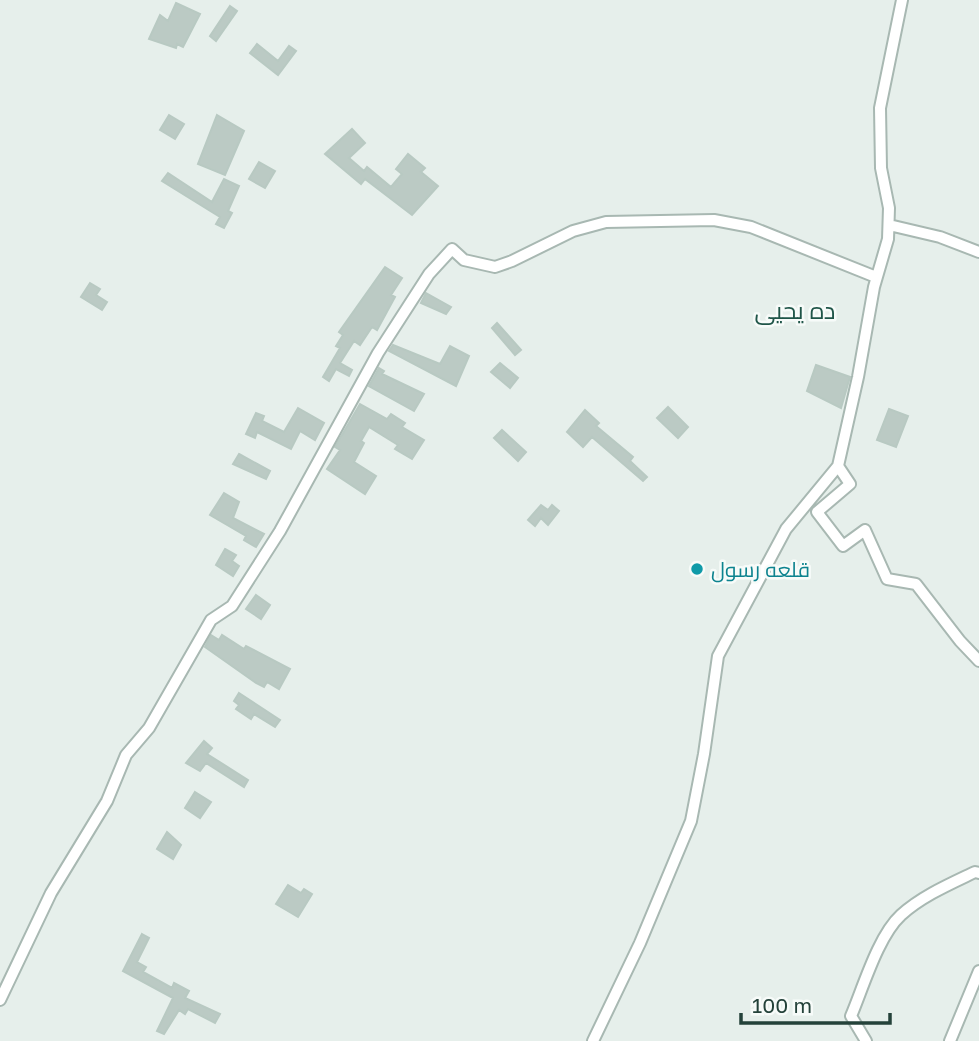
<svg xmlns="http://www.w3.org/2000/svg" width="979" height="1041" viewBox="0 0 979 1041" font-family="'Golos Text',Cairo,sans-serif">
	<rect width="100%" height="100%" fill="#e6efeb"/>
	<!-- building -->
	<path fill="#bbcac4" stroke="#b8c9c2" stroke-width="2" d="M176,3L200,14L183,47L177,44L176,48L149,39L160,15L168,21Z
		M230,6L237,11L216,41L210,36Z
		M257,44L278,61L289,46L296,51L278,75L250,53Z
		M169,115L184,124L175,139L160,130Z
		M217,115L244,131L225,175L198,164Z
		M352,129L365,143L349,158L364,171L367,167L391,187L402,174L396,169L408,154L425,168L421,172L438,186L412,215L365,179L361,184L325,154Z
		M259,162L275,171L265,188L249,179Z
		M168,173L212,202L224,179L239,186L228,211L232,213L224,228L216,224L220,217L162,181Z
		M385,267L402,278L391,295L395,297L377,330L372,327L360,345L354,341L340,363L352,370L349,376L336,369L329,381L323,377L340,348L336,346L343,335L339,332Z
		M90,283L100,289L96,295L107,302L102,310L81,297Z
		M426,293L451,307L446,314L421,303Z
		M497,323L521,350L515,355L492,328Z
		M393,345L440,364L450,346L469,356L456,386L389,351Z
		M500,363L518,378L510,388L491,372Z
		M816,365L850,377L841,408L807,391Z
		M379,368L384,371L382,374L424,394L414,411L369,386Z
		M360,404L387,419L391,414L405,423L402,427L424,440L412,459L395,449L398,445L369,427L361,441L364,443L354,462L376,476L365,494L327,469L340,450L335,447Z
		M668,407L688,427L678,438L657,418Z
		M298,408L324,423L315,440L300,431L291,449L257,432L255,438L246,434L256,413L264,416L262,421L284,432Z
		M889,409L908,416L896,447L877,440Z
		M585,410L599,423L596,426L633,457L630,461L647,477L643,481L592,437L583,447L567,432Z
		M502,430L526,452L518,461L494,438Z
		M239,454L270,471L266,479L233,464Z
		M224,493L239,502L233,518L264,534L256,547L244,540L246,536L210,515Z
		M541,505L548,510L552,505L559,511L548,525L541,518L535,526L528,520Z
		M225,549L236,555L232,561L239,566L233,576L216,565Z
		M256,595L270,605L261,619L246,609Z
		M211,635L219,640L222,635L244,649L246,646L290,669L279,689L267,682L264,687L256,683L205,647Z
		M239,693L280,720L275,727L254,714L251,719L236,709L239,705L234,701Z
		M204,741L212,748L207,754L248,780L244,787L206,763L200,771L186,763Z
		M195,792L211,802L200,818L185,808Z
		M167,832L181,845L173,859L157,849Z
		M288,885L301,893L304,889L312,894L298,917L276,904Z
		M142,934L149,938L137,962L146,967L143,972L172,988L174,983L189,991L185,998L220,1014L215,1023L188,1009L185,1014L179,1010L164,1034L157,1031L173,998L123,971Z"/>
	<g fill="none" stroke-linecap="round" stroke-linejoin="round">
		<!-- minor casing -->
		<g stroke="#a8b8b2" stroke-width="14">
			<path id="minor" d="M889,225L940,237L979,252
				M838,466L850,484L817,512L843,546L865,530L887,579L916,584L960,641L979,661
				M0,1000L51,893L107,801L126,755L149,728L211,620L232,606L280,531L378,353L429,274L452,249L464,260L495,267L512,261L573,231L606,222L714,220L751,227L876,277
				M593,1041L640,943L691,821L704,754L718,656L786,529L838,466L858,377L874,287L888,239L889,208L881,168L880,108L902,0
				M866,1041L851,1016C863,988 878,936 901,915C922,896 950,884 975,872L979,873
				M950,1041L979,971"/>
		</g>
		<!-- minor -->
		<use href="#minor" stroke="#fff" stroke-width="10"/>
	</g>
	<!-- markers -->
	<circle fill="#0f9aa8" stroke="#f7fbf9" stroke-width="2.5" cx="697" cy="569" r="7"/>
	<g text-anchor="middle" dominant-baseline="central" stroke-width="5" stroke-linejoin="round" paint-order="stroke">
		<!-- culture labels -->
		<g font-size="21" fill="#0d838f" stroke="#f7fbf9" text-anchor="start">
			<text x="711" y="569">قلعه رسول</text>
		</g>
		<!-- quarter labels -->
		<g font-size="24" fill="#1f5548" stroke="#f7fbf9">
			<text x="795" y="309">ده یحیی</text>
		</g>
	</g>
	<!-- scale -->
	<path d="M741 1013v10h149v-10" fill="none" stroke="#24423a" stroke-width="3.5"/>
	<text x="752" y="1013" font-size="21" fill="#24423a" stroke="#f7fbf9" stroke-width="5" paint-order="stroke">100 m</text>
</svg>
